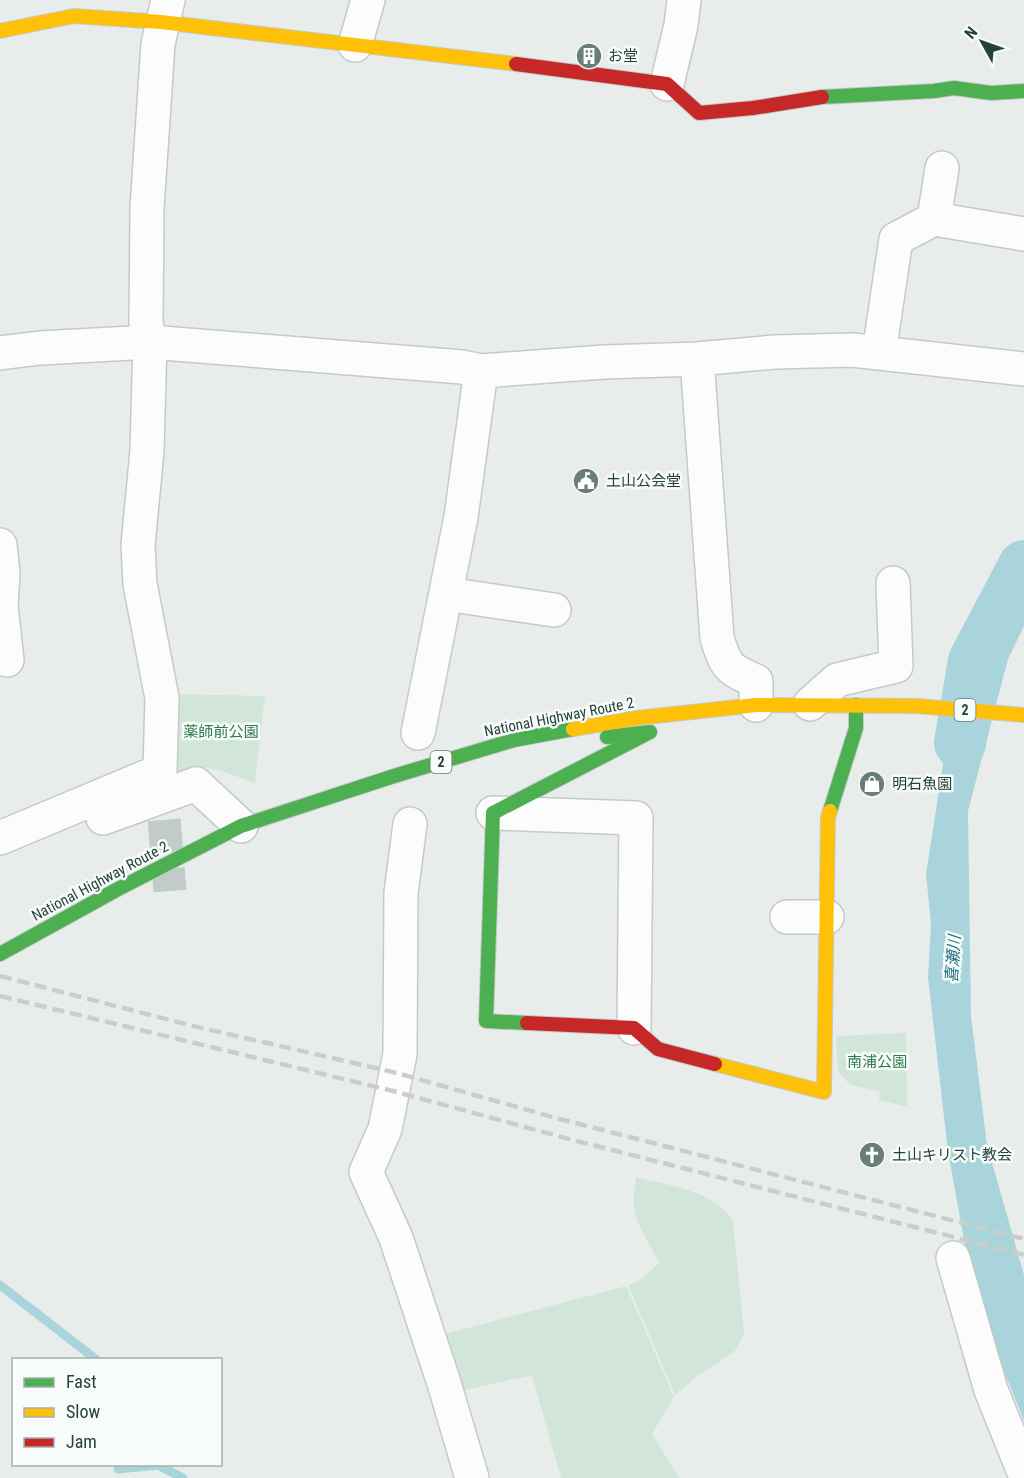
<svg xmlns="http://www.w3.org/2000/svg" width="1024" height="1478" viewBox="0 0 1024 1478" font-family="'Roboto Condensed','Noto Sans JP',sans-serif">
	<rect width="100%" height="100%" fill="#e8edeb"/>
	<!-- green -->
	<path fill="#d1e6d8" d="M165,694L265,696L255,783L219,770L197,766L165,776Z
		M906,1033L907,1107L879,1100L880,1091L850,1085L838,1071L836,1036Z
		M636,1177C672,1186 711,1190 733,1220L744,1335L734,1352L699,1375L675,1395L628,1285C640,1283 650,1271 659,1263L637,1221L633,1203Z
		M626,1286L674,1397L652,1434L679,1478H561L532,1375L460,1391L441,1335Z"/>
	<!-- water -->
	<path fill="#a9d4db" d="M1024,560V626L1008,659L968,811L971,1016L987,1145L1024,1275V1421L975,1299L948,1152L928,977L931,924L926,874L944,758L979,651Z"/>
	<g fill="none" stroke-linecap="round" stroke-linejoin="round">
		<!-- stream -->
		<path stroke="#a9d4db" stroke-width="9" d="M0,1285L97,1360
			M118,1469L158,1465L183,1478"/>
		<!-- river -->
		<path stroke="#a9d4db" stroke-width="52" d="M960,743L974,661L1024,566"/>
		<!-- street-tunnel -->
		<path stroke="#c1cbc8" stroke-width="33" stroke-dasharray="33 16" stroke-linecap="butt" d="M160,771L170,891"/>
		<!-- street casing -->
		<g stroke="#c5cac8" stroke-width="36">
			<path id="street" d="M355,45L368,0
				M667,84L681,25L684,0
				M934,219L942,168
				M0,353L40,348L150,342L462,367L481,371L604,362L697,359L775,352L852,350L1024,369
				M879,353L896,239L934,219L1024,234
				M697,359L717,638C726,667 728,669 756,681V705
				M0,545L3,573L1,606L7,660
				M446,594L554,610
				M810,704L837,680L896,666L893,583
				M418,733L461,517L481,371
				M493,813L636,818L634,1028
				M103,818L196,784L241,826
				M410,824L401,893L400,1054L385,1129L366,1172L396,1238L444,1383L472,1478
				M0,838L160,771L162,698L140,584L138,545L147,451L150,342L146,323L147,208L158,44L168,0
				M787,917H827
				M953,1258L991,1390L1024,1472"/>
		</g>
		<!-- fast casing -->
		<g stroke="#c3cbc8" stroke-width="16">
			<path id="fast" d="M822,97L934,91L954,88L991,93L1024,91
				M830,811L856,728V705
				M0,954L118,889L241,826L394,776L514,740L573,729
				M527,1023L486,1021L493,813L650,732L607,737"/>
		</g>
		<!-- slow casing -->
		<g stroke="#c3cbc8" stroke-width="16">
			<path id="slow" d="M0,31L74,16L161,22L516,64
				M573,729L637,718L756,705L917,706L1024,715
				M715,1064L824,1092L828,817L830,811"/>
		</g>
		<!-- jam casing -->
		<g stroke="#c3cbc8" stroke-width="16">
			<path id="jam" d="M516,64L667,84L699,113L753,108L822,97
				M527,1023L634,1028L658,1049L715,1064"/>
		</g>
		<!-- street -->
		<use href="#street" stroke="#fcfcfc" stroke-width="33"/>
		<!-- fast -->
		<use href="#fast" stroke="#4caf50" stroke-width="14"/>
		<!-- slow -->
		<use href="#slow" stroke="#ffc107" stroke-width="14"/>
		<!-- jam -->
		<use href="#jam" stroke="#c62828" stroke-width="14"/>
		<!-- rail -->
		<path stroke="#c9cdcc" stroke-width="4.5" stroke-dasharray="12 6" stroke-linecap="butt" d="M0,976L189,1025L397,1073L556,1118L1024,1239
			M0,996L393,1091L565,1138L1024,1255"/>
	</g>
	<!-- icons -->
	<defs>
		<g id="building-disc" transform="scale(1.35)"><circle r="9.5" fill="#697e78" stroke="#f7fbf9"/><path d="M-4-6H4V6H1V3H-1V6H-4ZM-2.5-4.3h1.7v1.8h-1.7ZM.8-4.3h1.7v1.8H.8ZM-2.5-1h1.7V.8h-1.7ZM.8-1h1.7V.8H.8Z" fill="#fff"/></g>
		<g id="civic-disc" transform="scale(1.35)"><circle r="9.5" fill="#697e78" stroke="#f7fbf9"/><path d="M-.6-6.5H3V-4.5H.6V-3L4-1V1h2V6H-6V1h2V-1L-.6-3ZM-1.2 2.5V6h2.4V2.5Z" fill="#fff"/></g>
		<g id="shop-disc" transform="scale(1.35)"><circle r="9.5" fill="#697e78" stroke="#f7fbf9"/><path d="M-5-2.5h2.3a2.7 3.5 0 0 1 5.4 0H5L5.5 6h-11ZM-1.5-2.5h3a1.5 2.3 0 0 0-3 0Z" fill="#fff"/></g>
		<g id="church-disc" transform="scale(1.35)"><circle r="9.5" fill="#697e78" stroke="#f7fbf9"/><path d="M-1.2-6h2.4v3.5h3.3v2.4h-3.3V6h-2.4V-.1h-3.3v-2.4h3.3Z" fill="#fff"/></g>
	</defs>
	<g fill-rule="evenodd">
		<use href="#building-disc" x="589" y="56"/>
		<use href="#civic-disc" x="586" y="481"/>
		<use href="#shop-disc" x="872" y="784"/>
		<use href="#church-disc" x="872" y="1155"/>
	</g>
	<g text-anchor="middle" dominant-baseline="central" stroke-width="5" stroke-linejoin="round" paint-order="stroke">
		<!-- shield labels -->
		<g fill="#f7fbf9" stroke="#637a73" stroke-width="1.5">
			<rect x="954.5" y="699" width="21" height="22" rx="4.5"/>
			<rect x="430.5" y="751" width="21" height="22" rx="4.5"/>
		</g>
		<g font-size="14" font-weight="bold" fill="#24423a">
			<text x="965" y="710">2</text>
			<text x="441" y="762">2</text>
		</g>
		<!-- poi labels -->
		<g font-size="15" fill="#24423a" stroke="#f7fbf9" text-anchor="start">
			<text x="608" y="56">お堂</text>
			<text x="606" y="481">土山公会堂</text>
			<text x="892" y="784">明石魚園</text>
			<text x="892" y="1155">土山キリスト教会</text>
		</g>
		<!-- street labels -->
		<g font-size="15" fill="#24423a" stroke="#f7fbf9">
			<text transform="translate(559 717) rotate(-11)">National Highway Route 2</text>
			<text transform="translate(100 881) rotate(-28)">National Highway Route 2</text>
		</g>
		<!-- park labels -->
		<g font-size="15" fill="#2d7a4b" stroke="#f7fbf9">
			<text x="221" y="732">薬師前公園</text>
			<text x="877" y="1062">南浦公園</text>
		</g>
		<!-- water labels -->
		<g font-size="16" font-style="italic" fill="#1c6f80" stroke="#f7fbf9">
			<text transform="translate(953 959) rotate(-86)">喜瀬川</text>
		</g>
	</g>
	<!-- legend -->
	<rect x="12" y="1358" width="210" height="108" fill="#f7fbf9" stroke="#a3b1ad" stroke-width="1.5"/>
	<rect x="24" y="1378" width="30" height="9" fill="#4caf50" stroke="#a3b1ad" stroke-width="1.5"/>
	<text x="66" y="1388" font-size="18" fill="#24423a">Fast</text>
	<rect x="24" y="1408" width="30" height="9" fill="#ffc107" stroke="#a3b1ad" stroke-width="1.5"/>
	<text x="66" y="1418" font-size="18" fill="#24423a">Slow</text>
	<rect x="24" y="1438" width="30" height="9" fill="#c62828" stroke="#a3b1ad" stroke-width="1.5"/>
	<text x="66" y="1448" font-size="18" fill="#24423a">Jam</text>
	<!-- north arrow -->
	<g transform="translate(982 42) rotate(310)" stroke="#f7fbf9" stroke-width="4.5" paint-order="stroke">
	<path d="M0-4.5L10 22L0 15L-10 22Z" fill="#24423a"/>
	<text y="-9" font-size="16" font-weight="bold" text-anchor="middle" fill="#24423a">N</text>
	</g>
</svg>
